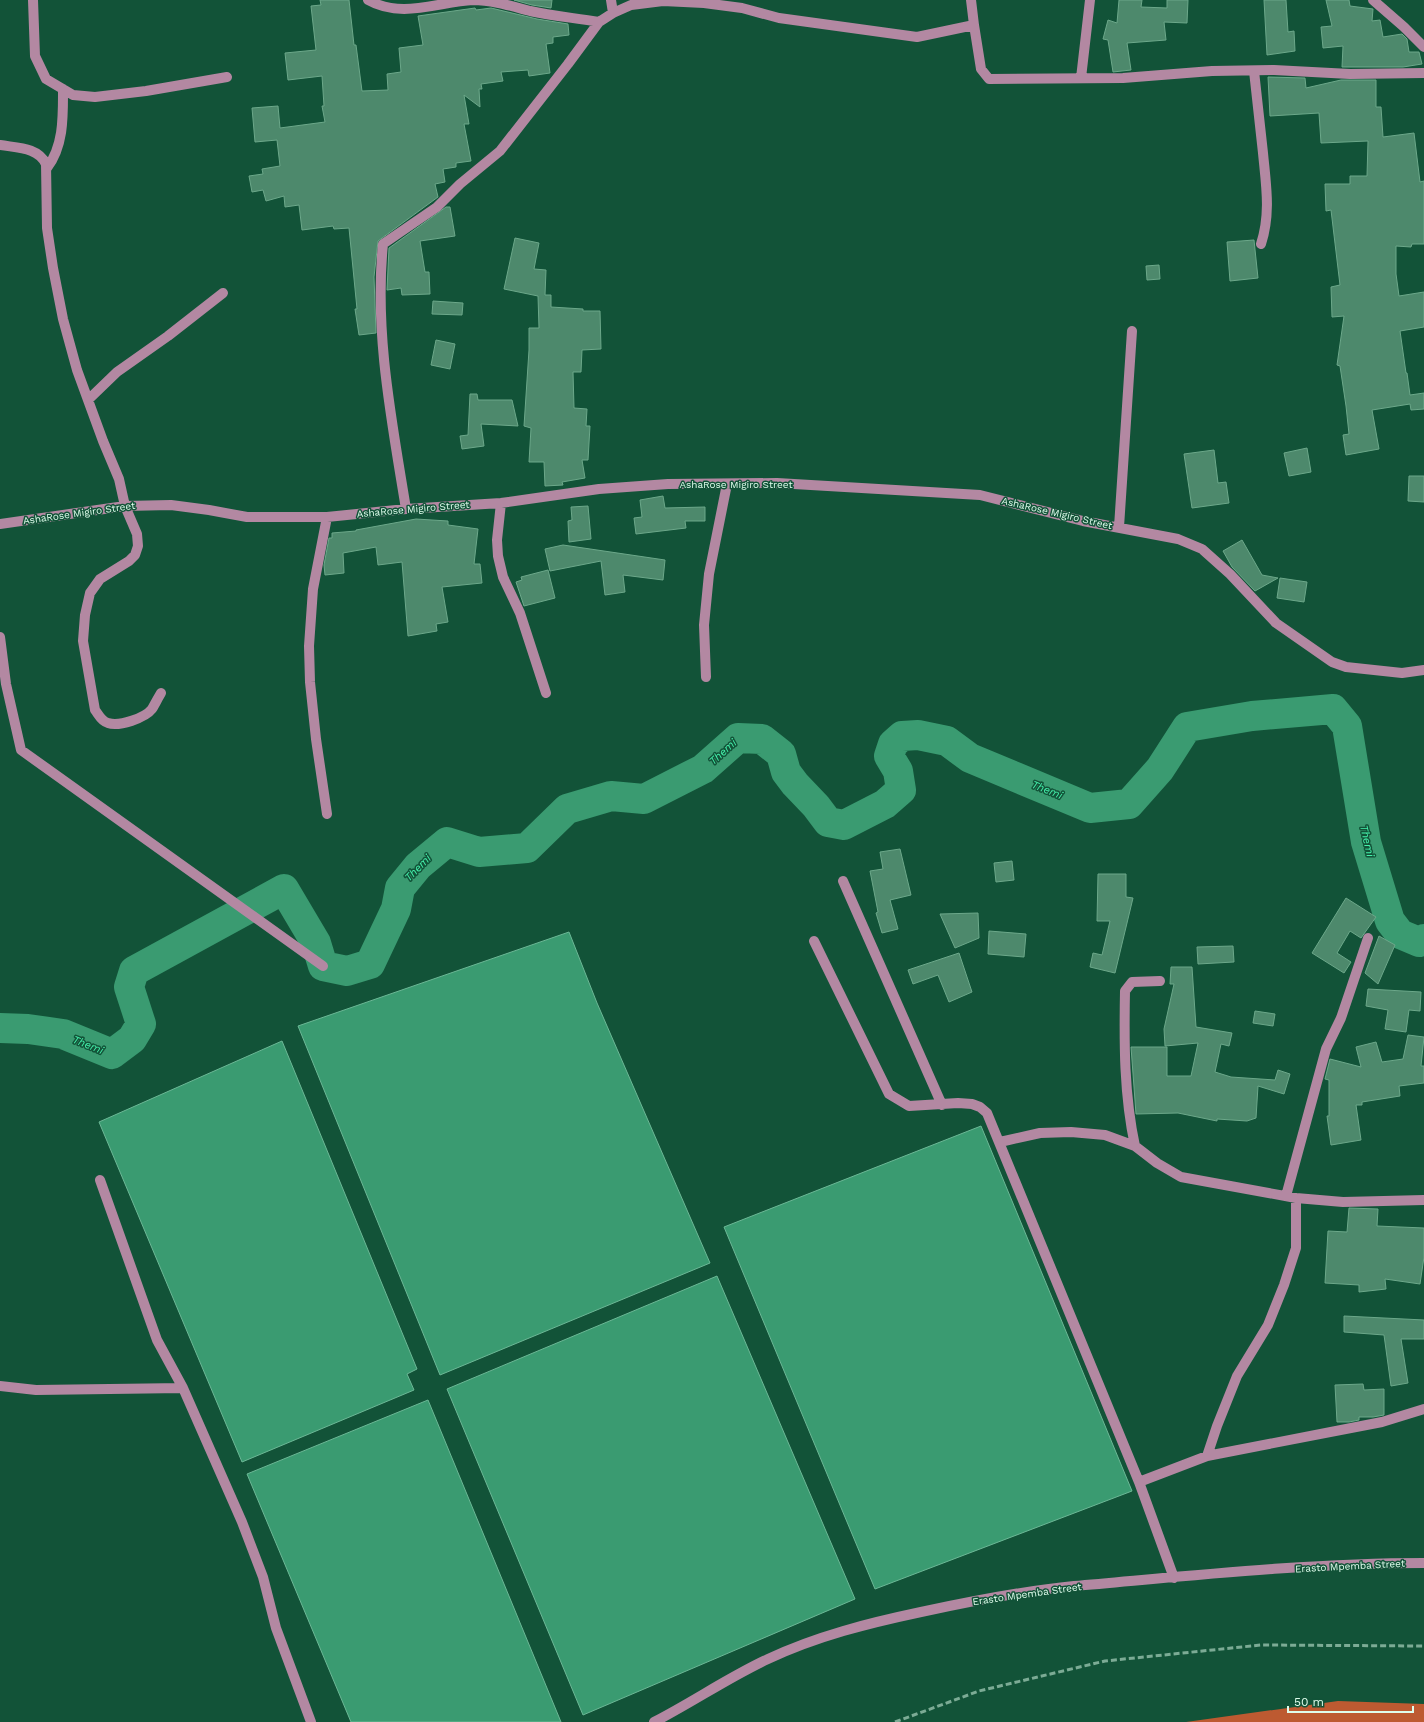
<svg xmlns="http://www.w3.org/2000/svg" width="1424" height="1722" viewBox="0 0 1424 1722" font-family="'Work Sans',sans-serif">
	<rect width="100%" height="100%" fill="#125338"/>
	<!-- forest -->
	<path fill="#bd5a31" d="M1338,1701L1424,1704V1722H1186Z"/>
	<!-- water -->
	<path fill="#3a9b71" stroke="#6cb896" d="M569,932L597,1003L710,1263L440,1375L298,1026Z
		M282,1041L417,1369L407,1374L414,1390L242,1462L99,1122Z
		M981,1126L1132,1491L875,1589L724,1227Z
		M717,1276L855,1599L583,1715L447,1389Z
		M428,1400L561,1722H351L247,1474Z"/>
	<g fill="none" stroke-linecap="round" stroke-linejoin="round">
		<!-- river -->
		<path stroke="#3a9b71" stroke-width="30" d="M0,1028L28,1029L63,1034L112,1054L132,1039L141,1024L129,987L134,971L284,889L316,943L323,966L347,971L370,964L396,909L400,888L418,866L447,842L479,852L527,848L567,809L611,796L644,799L703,769L738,738L762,739L781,754L786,772L795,784L816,806L828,822L844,825L885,804L901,790L898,771L889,756L893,744L902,736L918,735L947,741L970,758L1090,808L1129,804L1160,769L1187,727L1252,716L1333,709L1347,726L1366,842L1390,921L1400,934L1419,942L1424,939"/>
	</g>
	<!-- building -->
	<path fill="#4d896c" stroke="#6ca88a" d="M320,0H349L354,45H356L362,91L388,90L387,74L401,72L399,48L423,45L418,16L475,8L476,10L491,8L537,19L568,24L569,35L553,37V43L546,44L550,73L529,76L528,70L501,72L503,81L481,84L482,89H479L480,107L464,95L469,124H464L471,161L456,163V167L443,169L445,182L435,184L438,197L378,241L374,277L376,333L359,335L355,309H357L349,228L334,229L333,226L302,230L299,205L285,207L284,196L266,201L263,190L252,192L249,176L263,174L262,169L280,166L277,140L255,142L252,108L278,106L280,128L325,122L322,106H324L322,76L288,80L285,53L316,50L311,6L321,5Z
		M514,0H552L551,8L532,5Z
		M1119,0H1142L1141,7L1167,8V0H1188L1187,23L1164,22L1166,40L1127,43L1131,70L1113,72L1108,40L1103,39L1108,20L1117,23Z
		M1264,0H1286L1288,32L1294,31L1295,51L1267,55Z
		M1326,0H1349L1350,6L1373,9L1372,21L1380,20L1383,37L1402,34L1407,39L1409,52H1419L1422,64L1403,67H1342L1343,46L1323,48L1321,27L1332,26Z
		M1268,77L1305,78L1306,88L1341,80H1376V107H1381L1383,137L1414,133L1420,182L1424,181V244H1412L1411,247L1396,246V274L1399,296L1424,292V327L1400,331L1406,373H1407L1410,395L1424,393V409L1411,410L1410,404L1372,410L1379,449L1346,455L1343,435L1349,434L1346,406L1340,366L1337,365L1344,316L1332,317L1331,287L1340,285L1331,210L1326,211L1325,184H1350V176H1367L1368,141L1321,143L1319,113L1270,116Z
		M446,207H450L455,236L420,241L425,272H429L430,294L402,295L401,288L387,290L389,248Z
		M515,238L539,243L534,269L546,270L545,295H551V307L583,309V311H600L601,349L582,350L581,372H573L574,408L587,409L586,426H590L588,460H582L585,478L562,482L563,485L545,486L544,462H529L531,428L524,426L529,350V328H539L538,296L504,289Z
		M1254,240L1258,278L1230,281L1227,242Z
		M1159,265L1160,279L1147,280L1146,266Z
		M433,301L463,303L462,315L432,314Z
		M436,340L455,344L450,369L431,365Z
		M470,394H477L478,400H512L518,426L481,424L484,446L462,449L460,436L468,435Z
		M1307,448L1311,472L1289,476L1284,453Z
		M1214,450L1218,483L1226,482L1229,503L1192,508L1184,454Z
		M1409,476H1424V502L1408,501Z
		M663,496L665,508L705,507V521H685L686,528L636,534L634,518L642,517L640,500Z
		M588,506L591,539L569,542L568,521L572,520L571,507Z
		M416,519L448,521V525L478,529L474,564H480L482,583L442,587L448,622L436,624L437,631L408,636L402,562L378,565L376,547L343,553L344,573L325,575L324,565L329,538H332V533L356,531V530Z
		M1242,540L1262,575L1278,578L1255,591L1232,567L1223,551Z
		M563,545L665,560L663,580L623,575L625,592L605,595L601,561L550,571L545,549Z
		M548,570L555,598L524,606L516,582L522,580L521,577Z
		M1280,578L1307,582L1304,602L1277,598Z
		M900,849L911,895L890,900L898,929L882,933L876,913L878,912L870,871L883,869L880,852Z
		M1012,861L1014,880L996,882L994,863Z
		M1098,874H1126V897L1133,898L1115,973L1090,967L1093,953L1102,955L1110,921H1097Z
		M1346,898L1376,917L1361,938L1350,931L1337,953L1351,962L1344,973L1312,953Z
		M978,913L979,938L955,948L940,914Z
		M989,931L1026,934L1024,957L988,954Z
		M1379,936L1395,945L1378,984L1365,973Z
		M1233,946L1234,962L1198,964L1197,947Z
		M959,953L972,992L949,1002L938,975L913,984L908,970Z
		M1171,967H1192L1196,1027L1232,1033L1229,1046L1221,1044L1215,1072L1231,1077L1275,1080L1278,1070L1290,1074L1284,1094L1258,1086L1256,1118L1247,1121L1217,1119V1121L1178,1113L1136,1114L1131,1047H1167V1076H1191L1198,1043L1165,1046L1164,1029L1174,984H1170Z
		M1368,989L1421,992L1420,1011L1409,1010L1406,1032L1385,1029L1388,1010L1366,1006Z
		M1255,1011L1275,1014L1273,1026L1253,1023Z
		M1408,1035L1424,1037L1421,1066H1424V1083L1399,1086L1400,1096L1362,1102V1105H1356L1361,1140L1331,1145L1327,1116H1329V1080L1325,1079L1330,1059L1361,1067L1356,1047L1376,1042L1382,1062L1403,1059Z
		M1349,1208L1378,1209L1377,1226L1424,1228V1257L1420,1284L1385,1279L1386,1289L1359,1292V1285L1325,1283L1328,1231L1347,1232Z
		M1344,1316L1424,1320V1339H1401L1408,1383L1391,1386L1384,1335L1344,1332Z
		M1363,1384L1364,1390L1384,1389V1415L1373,1417H1359V1420L1349,1422H1337L1335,1385Z"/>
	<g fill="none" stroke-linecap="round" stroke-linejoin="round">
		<!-- minor -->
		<path stroke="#b388a2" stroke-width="10" d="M33,0L35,56L46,79L73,95L95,97L146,91L227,77
			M368,0C401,19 438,2 473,0C492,0 511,6 530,11C552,16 576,18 599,22
			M611,0L613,13
			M971,0L974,25L981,69L989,79L1123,78L1212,71L1274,70L1350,74L1424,73
			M1373,0L1404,27L1424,47
			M1254,71C1257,98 1260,126 1263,153C1266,185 1271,213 1261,244
			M1081,78L1090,0
			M0,145C17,148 38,147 46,164L47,228L53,268L63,319L77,370L103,441L119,479L125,506L137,534L138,546L135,555L129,561L100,579L90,593L85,615L83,641L95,710C99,715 101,721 108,723C119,727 145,718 152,709C155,704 158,698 161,693
			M47,168C64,146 63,116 63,89
			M89,399L117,372L168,336L223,293
			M501,503L497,540L498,556L503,577L520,613L546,693
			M406,509C392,422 374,332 383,244L437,207L460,184L500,151L568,64L599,22L613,13L631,5L663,1L704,3L742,8L779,18L917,37L974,25
			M327,517L313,589L309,646L310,682L316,739L327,814
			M0,524L125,506L171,505L209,510L247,517H327L406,509L501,503L599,489L668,484L777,483L980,495L1083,521L1178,539L1202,549L1230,574L1276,623L1332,662L1346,667L1402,673L1424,670
			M1119,527L1132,331
			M0,637L6,684L21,750L323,966
			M706,677L704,625L709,574L727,484
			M843,881L942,1105
			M814,941L889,1094L909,1106L958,1103L972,1104L980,1107L987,1113L1139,1482L1174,1578
			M1000,1142L1040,1133L1071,1132L1105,1135L1135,1146L1157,1163L1181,1177L1296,1198L1343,1202L1424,1200
			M1135,1146C1124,1095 1124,1043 1125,991L1132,982L1160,981
			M100,1180L157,1340L183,1388L242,1522L263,1577L276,1628L311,1722
			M1286,1196L1326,1049L1341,1018L1368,938
			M0,1386L36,1390L183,1388
			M1207,1456L1217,1426L1237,1376L1268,1325L1284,1285L1296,1248V1198
			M1139,1482L1207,1456L1382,1422L1424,1409
			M654,1722C693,1702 729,1677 768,1659C817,1636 869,1623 921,1612C972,1601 1023,1591 1074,1586C1189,1576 1308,1563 1424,1563"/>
		<!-- rail -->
		<path stroke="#7cab95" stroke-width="3" stroke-dasharray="6 3" stroke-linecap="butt" d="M895,1722L979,1691L1105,1661L1261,1645L1424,1646"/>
	</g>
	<g text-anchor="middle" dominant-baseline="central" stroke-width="3" stroke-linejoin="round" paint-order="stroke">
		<!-- street labels -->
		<g font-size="10" fill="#dffdec" stroke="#125338">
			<text x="736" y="484">AshaRose Migiro Street</text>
			<text transform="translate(413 509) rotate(-5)">AshaRose Migiro Street</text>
			<text transform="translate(79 513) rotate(-8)">AshaRose Migiro Street</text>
			<text transform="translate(1057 513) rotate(13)">AshaRose Migiro Street</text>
			<text transform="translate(1350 1566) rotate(-3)">Erasto Mpemba Street</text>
			<text transform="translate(1027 1594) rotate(-8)">Erasto Mpemba Street</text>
		</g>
		<!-- water labels -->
		<g font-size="11" font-style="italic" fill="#45f0ab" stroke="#125338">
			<text transform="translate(723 752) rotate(-42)">Themi</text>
			<text transform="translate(1047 790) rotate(22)">Themi</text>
			<text transform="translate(1367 841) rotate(77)">Themi</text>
			<text transform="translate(418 868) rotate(-45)">Themi</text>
			<text transform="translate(88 1045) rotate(22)">Themi</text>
		</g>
	</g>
	<!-- scale -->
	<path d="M1288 1706v6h125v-6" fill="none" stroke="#dffdec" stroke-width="2"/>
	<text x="1294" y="1706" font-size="12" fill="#dffdec" stroke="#125338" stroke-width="3" paint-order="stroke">50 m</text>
</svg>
